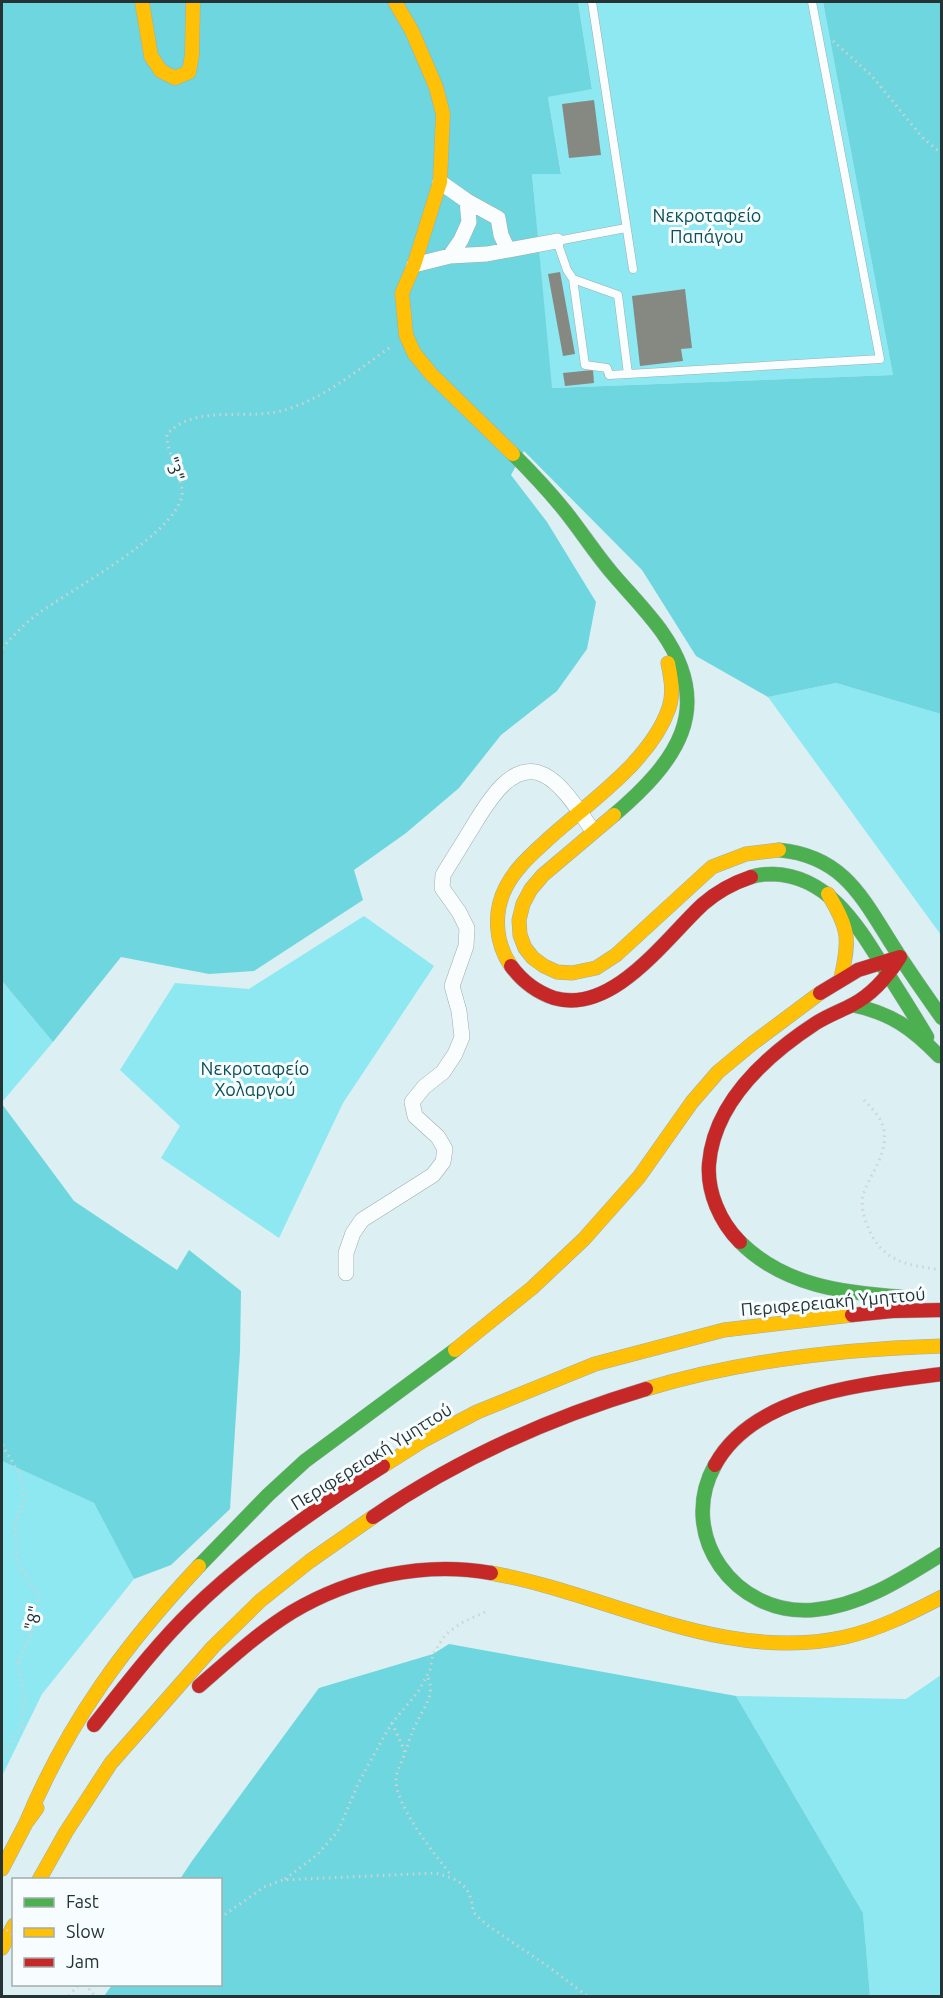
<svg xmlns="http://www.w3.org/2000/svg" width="943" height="1998" viewBox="0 0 943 1998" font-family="Ubuntu,sans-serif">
	<rect width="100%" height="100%" fill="#dceff2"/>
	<!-- green -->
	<path fill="#8de8f1" d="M578,2H823L893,375L551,388L532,173H561L548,97L592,88Z
		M836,683L941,714V935L768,697Z
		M364,916L434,966L343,1103L279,1238L161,1158L180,1126L120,1070L175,983L249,989Z
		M2,981L53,1042L2,1102Z
		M2,1461L94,1503L134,1579L42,1694L2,1776Z
		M941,1675V1996H870L863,1913L736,1696L906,1699Z"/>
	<!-- forest -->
	<path fill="#6dd6df" d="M2,2H578L592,89L548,97L561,174H532L552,388L893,375L823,2H941V714L836,683L768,697L696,656L642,570L524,451L511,475L547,522L596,602L587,649L557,691L501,735L459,788L406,833L354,870L363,900L254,971L209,974L121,957L53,1042L2,981Z
		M2,1104L74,1201L177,1270L189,1250L241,1291L240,1351L230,1509L171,1565L134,1579L94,1503L2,1461Z
		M449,1644L736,1696L863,1913L870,1996H104L112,1985L220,1984V1880L180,1879L192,1861L319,1688L433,1654Z"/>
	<!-- building -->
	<path fill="#868981" d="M594,100L601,155L569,158L562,104Z
		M560,272L575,354L563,356L548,274Z
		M685,289L692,348L681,349L683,361L640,366L632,296Z
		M593,370L594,383L565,386L563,373Z"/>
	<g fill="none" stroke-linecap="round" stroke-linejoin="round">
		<!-- lane casing -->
		<g stroke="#9eadaf" stroke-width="9">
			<path id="lane" d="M592,2L633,269
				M626,228L557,241L567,270L573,279L585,365L607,368L609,375L628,374L880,359L812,2
				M573,279L618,295L628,374"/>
		</g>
		<!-- street casing -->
		<g stroke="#9eadaf" stroke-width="16">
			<path id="street" d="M440,182L467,201L498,218L501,235L508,250
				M450,256L461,240L469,222L467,201
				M414,265L450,256L487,254L557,241
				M346,1273V1253L353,1233L362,1220L433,1175L443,1162L445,1149L438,1137L415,1116L412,1102L424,1087L443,1072L455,1054L462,1037L459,1011L452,986L466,946L467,928L459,912L442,888L443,875C452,860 461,846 470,831C484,809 510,758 544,775C563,784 581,814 593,831"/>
		</g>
		<!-- fast casing -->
		<g stroke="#9eadaf" stroke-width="15">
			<path id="fast" d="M513,454C531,472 549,491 565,511C581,531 595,553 612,573C629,593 647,611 662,632C716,709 676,762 614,815
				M779,850C843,856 862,897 893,946C908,970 925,994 942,1018
				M751,877C759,874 765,874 773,874C830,876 859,928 886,971C900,993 914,1015 927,1037
				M852,1005C891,1013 912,1028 939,1056
				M740,1242C784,1286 844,1293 903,1297
				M715,1465C676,1535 735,1616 813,1610C861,1606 902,1579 942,1554
				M199,1566L268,1495L305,1461L455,1350"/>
		</g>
		<!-- slow casing -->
		<g stroke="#9eadaf" stroke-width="15">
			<path id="slow" d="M142,2L151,56L161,71L175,78L189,72L192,55L193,2
				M395,2L412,31L436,87L443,114L440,182L414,265L402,293L406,335L414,353L431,374L513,454
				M614,815L543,875L531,889L523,904L519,920L520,935L525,948L533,958L544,966L557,972L572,973L596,968L616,955L712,867L746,854L779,850
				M828,894C849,928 850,939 841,978
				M511,966C495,943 493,912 506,887C515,869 530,856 545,842C586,804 650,763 669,708C674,693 671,678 668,663
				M455,1350L532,1288L584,1239L639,1177L692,1102L718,1072L753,1043L820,993
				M646,1389C742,1360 842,1349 942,1346
				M383,1466L424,1440L477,1412L595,1364L724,1330L852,1315
				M491,1573C609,1594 723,1664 845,1637C880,1629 911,1613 942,1597
				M26,1823C68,1722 125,1645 199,1566
				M2,1869L26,1823L37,1808
				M39,1880L66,1832L111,1763L213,1647L260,1601L310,1561L373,1517
				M2,1948L14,1925"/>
		</g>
		<!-- jam casing -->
		<g stroke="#9eadaf" stroke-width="15">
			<path id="jam" d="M511,966C522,981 536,992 554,998C613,1015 666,938 703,904C718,891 733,883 751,877
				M820,993L858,970L900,957
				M740,1242C720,1222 707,1192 709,1164C714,1102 767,1055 816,1023C827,1016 840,1011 852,1005C873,994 888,976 900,957
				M852,1315L892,1311L942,1310
				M715,1465C755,1392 868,1384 942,1374
				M373,1517C456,1460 549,1418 646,1389
				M199,1686C229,1660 258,1633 292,1612C351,1577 423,1561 491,1573
				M94,1725C125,1686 156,1645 192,1610C248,1555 318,1507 383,1466"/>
		</g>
		<!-- path -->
		<path stroke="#ced3d4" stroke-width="3" stroke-dasharray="1.5 4.5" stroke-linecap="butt" d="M833,41L871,75L923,138L942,154
			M2,648C13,636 25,623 39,613C72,589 176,534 182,495C184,482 166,453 167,434C195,405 241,419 277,412C320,402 356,371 392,346
			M864,1100C872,1109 882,1118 884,1130C888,1154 870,1174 863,1195C861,1203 863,1215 866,1222C880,1261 904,1265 942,1270
			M2,1445L18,1471L23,1486L24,1501L15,1524L17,1561L38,1595V1612L35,1626L18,1663L25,1701L22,1712L23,1727L16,1733L5,1755L2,1757
			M392,1723L405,1752C403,1760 397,1770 396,1778C394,1804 435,1855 451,1875
			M405,1752C409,1743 411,1733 416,1724C423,1708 437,1694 427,1676
			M285,1879L317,1855L338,1831L359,1782L382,1740L392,1723L418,1692L430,1670L433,1654L445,1635L461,1623L485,1612
			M220,1918L264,1887L283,1880L435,1873C459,1879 471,1885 473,1912L487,1925L549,1967L587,1996
			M85,1984L95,1996
			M69,1996L79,1984"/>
		<!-- lane -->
		<use href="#lane" stroke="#fafdfd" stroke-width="8"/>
		<!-- street -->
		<use href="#street" stroke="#fafdfd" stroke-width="15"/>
		<!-- fast -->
		<use href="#fast" stroke="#4caf50" stroke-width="14"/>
		<!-- slow -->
		<use href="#slow" stroke="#ffc107" stroke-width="14"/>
		<!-- jam -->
		<use href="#jam" stroke="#c62828" stroke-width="14"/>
		<!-- path-bridge -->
		<path stroke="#ced3d4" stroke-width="3" stroke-dasharray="1.5 4.5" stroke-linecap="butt" d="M2,1926L14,1936"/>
	</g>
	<g text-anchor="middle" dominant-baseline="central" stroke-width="6" stroke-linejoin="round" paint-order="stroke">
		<!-- park labels -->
		<g font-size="18" fill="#0e4f55" stroke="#f7fdfe">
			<text x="707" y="215">Νεκροταφείο<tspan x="707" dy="21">Παπάγου</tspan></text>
			<text x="255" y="1068">Νεκροταφείο<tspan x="255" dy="21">Χολαργού</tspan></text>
		</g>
		<!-- street labels -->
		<g font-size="18" fill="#263334" stroke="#f7fdfe">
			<text transform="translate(175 469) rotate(71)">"3"</text>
			<text transform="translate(833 1301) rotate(-5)">Περιφερειακή Υμηττού</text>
			<text transform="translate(371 1456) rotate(-32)">Περιφερειακή Υμηττού</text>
			<text transform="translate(33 1618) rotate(-78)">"8"</text>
		</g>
	</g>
	<!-- border -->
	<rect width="943" height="1998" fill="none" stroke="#263334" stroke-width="6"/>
	<!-- legend -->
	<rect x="12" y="1878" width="210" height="108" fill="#f7fdfe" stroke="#a3acad" stroke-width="1.5"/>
	<rect x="24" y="1898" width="30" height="9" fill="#4caf50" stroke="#a3acad" stroke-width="1.5"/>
	<text x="66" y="1908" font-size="18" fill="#263334">Fast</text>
	<rect x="24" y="1928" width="30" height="9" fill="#ffc107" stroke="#a3acad" stroke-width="1.5"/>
	<text x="66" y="1938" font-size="18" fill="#263334">Slow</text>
	<rect x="24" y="1958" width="30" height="9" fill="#c62828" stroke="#a3acad" stroke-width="1.5"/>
	<text x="66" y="1968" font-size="18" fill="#263334">Jam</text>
</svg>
